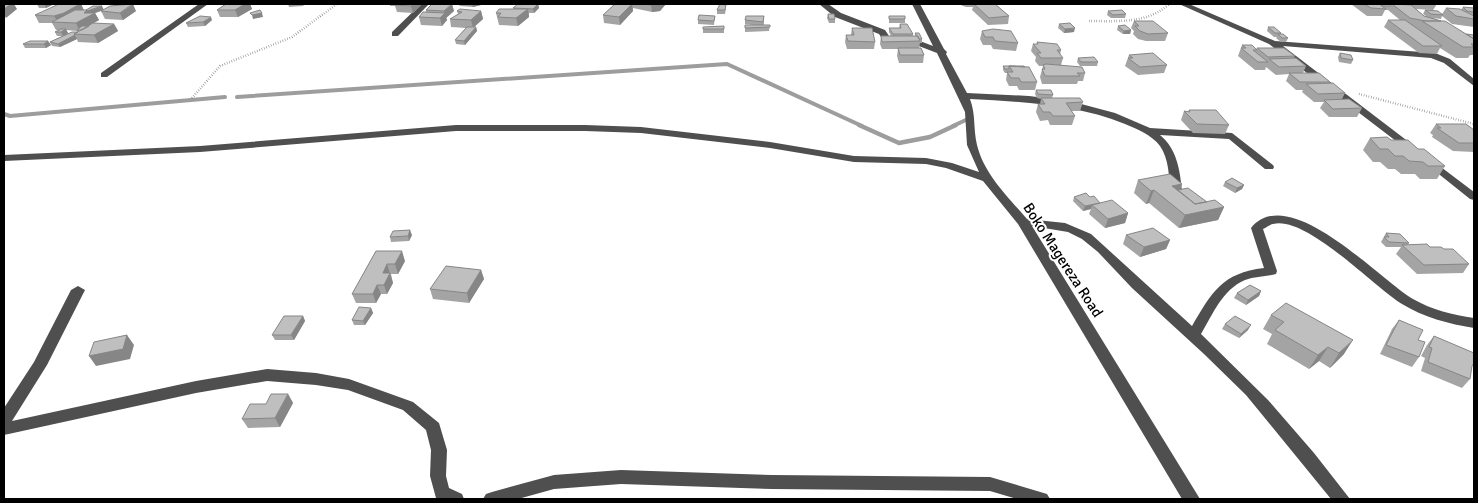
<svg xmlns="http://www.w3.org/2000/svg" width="1478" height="503" viewBox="0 0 1478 503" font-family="Signika,sans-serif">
	<rect width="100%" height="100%" fill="#fff"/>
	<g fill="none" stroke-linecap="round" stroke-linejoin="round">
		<!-- stream-far1 -->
		<path stroke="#9d9d9d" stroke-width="4" d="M237,97L727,64L862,126
			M4,114L10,116L225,97
			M953,126L970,118"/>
		<!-- stream -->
		<path stroke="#9d9d9d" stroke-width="4.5" d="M859,125L899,143L930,137L956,125"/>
		<!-- path -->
		<path stroke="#717171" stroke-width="2.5" stroke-dasharray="0.5 2" stroke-linecap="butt" d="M1089,21C1117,21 1148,24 1169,4
			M1359,94L1474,124
			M192,98L220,66L292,37L337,4"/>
		<!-- minor -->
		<path fill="#4f4f4f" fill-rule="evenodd" d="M199,4H208L107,77H101V73Z
			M421,4H429L398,36H392V32Z
			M819,4H828L841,13L885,30L889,36L912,38L933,46L912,4H920L944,49L947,52L946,54L967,93L1029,96L1070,101L1115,113L1150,128L1232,133L1273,165L1274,167L1273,169H1265L1229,139L1160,135C1177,149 1180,170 1182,191L1176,194L1170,191C1169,176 1169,159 1160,146C1152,135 1137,129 1125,124C1075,104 1023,102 970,99C976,115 973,129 977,145C984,174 1008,197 1027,219L1065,223L1091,234L1192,326C1212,292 1222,273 1264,268L1251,228C1289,181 1380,280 1413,299C1432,310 1453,315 1474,318V328C1449,324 1423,317 1402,304C1374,287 1306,215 1273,224C1270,224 1266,228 1263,229L1277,271L1276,274C1265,277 1255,276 1245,280C1222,290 1213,314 1201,334L1268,400L1314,453L1350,499H1331L1246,395L1204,354L1132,288L1098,252L1082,239L1068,232L1032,226L1200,499H1182L1018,224L983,181L946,168L926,164L854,162L770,148L641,133L585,131H456L200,152L4,161V155L200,146L456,125H585L641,127L770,142L854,156L926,158L952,163L979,172L967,145L965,112L937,53L911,43L883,40L879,34L835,17Z
			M1179,4H1189L1275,41L1435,53L1450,59L1474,79V86L1444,63L1431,58L1283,46L1418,149L1417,151H1409L1269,44Z
			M1429,158L1474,192V200L1470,199L1425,163L1424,161L1425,159Z
			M78,286L85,290L47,365L12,421L196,381L267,369L316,373L349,379L413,402L439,423L447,450L446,476L449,488L462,494L464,499L436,498L430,476L431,450L426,430L403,410L348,390L316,385L267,381L196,393L4,435V408L34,362L71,290Z
			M621,470L772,475L990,477L1047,494L1050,499H1017L990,491L772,489L621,484L554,489L518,499H483L486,494L492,492L554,475Z"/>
	</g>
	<!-- wall -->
	<path fill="#a4a4a4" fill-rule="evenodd" d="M37,4H51L52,5L46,8H39Z
		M81,4L84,10H104L136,11L123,20L105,19L101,11L103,10L95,13L99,20L88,26L114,24L118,31L98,43L78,42L77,39L60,47L52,46L50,42L62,36H57L55,32L59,30H56L52,23H39L35,15ZM66,30L77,31L78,32L68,33Z
		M226,4H250L252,9L238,17H220L217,10Z
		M288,4H305L303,6L289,7Z
		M390,4H422L413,13L397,12L395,6H390Z
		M432,4H481V5L473,7L460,6L459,5H452L454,11L446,18L447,20L442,26L421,25L419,17L426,12V10Z
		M538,4L539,8L534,13H529V17L518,26L499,25L496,13L514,9L513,8Z
		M615,4H666L660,11L652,12L633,8V11L620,25L604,23L603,15Z
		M958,4H995L1009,16L1008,24L988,25L972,10L973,7H966Z
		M1351,4H1437L1433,10L1416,9L1424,16H1426L1423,14L1425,10L1442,14L1446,8L1461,10L1463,7L1474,8V27L1452,24L1442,16L1441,19L1433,18L1441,21L1466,34L1474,35V55H1470L1468,58H1456L1440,48L1437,54L1419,53L1384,27L1388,20H1400L1388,10H1385L1382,16H1367Z
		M726,8L725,14H717V10Z
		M457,11H481L483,19L474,27H476L477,31L465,45L456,44L455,40L466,28L451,27L450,19L458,14Z
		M1108,11L1126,14L1125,18H1111L1107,15Z
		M828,14L835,19V23H829L827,18Z
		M715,16L714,25L698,24V20Z
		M764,16V25H770L769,31L745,32V25H753L745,24V20Z
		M889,16L905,19V23H889Z
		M212,20L205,26L188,27L186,23Z
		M1134,21L1168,33L1165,41H1146L1138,39L1133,34L1134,31L1131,28Z
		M900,24L913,34V36H915V33L922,39V43H920L919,48L924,55L923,63H899L897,56L898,49H882L880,44L881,36H891L889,32V28H899Z
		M1059,24L1074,32L1064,33L1058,28Z
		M724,26V33H703V27Z
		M1118,26L1131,30L1130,34H1123L1117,30Z
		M1268,27L1281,33V34L1288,38L1286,42H1281L1276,38L1277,37H1274L1267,31Z
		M852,28L875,42L874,49H847L845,42L846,35H851Z
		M982,31L1018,43L1016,51L993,49L991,45H983L980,39Z
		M48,41L51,45L46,48H25L23,44Z
		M1037,42L1061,50L1060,55L1063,58L1061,65L1085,73L1083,81H1078L1077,84H1042L1040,77L1043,66H1039L1035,61L1036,57L1031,51L1033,44H1037Z
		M1242,45L1256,49L1257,48L1295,56L1294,58L1306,66L1303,73L1330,82L1329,83L1345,93L1342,99L1362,108L1357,117H1329L1320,108L1324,102H1314L1302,92L1303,90H1296L1286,81L1289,74L1276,75L1266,67L1265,70H1255L1238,56Z
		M1340,53L1353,60L1351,64L1339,62L1338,57Z
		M1129,55L1167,65L1164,73L1138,75L1125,66Z
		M1078,58L1098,62L1097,66H1080L1077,62Z
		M1003,66H1024L1037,82L1035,90H1019L1017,86H1009L1006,80L1007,73H1005L1003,70Z
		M1036,90L1053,95L1052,98L1083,102L1080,111H1071L1075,116L1072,125H1050L1048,120L1040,121L1036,112L1038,104H1040L1041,99L1037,98L1035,94Z
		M1189,110L1229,125L1225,134L1193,133L1181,120L1184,111L1188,112Z
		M1436,124L1474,130V152L1453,151L1432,137L1433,135L1430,133Z
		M1370,138L1391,140L1418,149L1445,166L1437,179H1420L1415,174H1401L1395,169H1388L1380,162H1373L1363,150Z
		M1138,180L1182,184L1180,190L1207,202L1224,207L1218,220L1179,228L1149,203L1146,204L1134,193Z
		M1225,182L1244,185L1242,189L1235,193L1223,186Z
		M1074,197H1090L1100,203L1128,213L1125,223L1105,228L1089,214L1091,209L1083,211L1073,201Z
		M1386,233L1409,243L1407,245L1444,249L1469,264L1463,273L1417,274L1396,254L1401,247H1386L1381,242Z
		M412,235L409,241L391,242L390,237Z
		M1126,235L1170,240L1166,249L1140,257L1123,244Z
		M376,251L405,261L398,274H391L393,283L387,294H381L376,303H356L352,294Z
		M481,270L484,279L469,303L433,299L430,289Z
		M1261,291L1259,296L1246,305L1234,298L1237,293Z
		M371,308L373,313L365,325H354L352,320Z
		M1271,315L1344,354L1330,368L1319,361L1309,369L1267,344L1272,334L1263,329Z
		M303,316L305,321L294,340H275L272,335Z
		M1399,320L1418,340L1419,357L1412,367L1380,354L1392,329Z
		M1225,324L1248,330L1239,338L1222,329Z
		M1434,336L1470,379L1462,388L1421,371L1425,358L1421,356L1427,345Z
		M288,394L293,403L280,427L248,428L242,419L266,404Z"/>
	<!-- shaded-wall -->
	<path fill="#868686" d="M11,4H14L17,9L6,18L4,15V9Z
		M44,4H51L52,5L46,8Z
		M81,4L84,11L58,22L54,16Z
		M133,4L136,11L123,20L120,13Z
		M245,4H250L252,9L238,17L235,10Z
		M413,4H422L413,13L411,6Z
		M452,4L454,11L446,18L444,11Z
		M472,4H481V5L473,7Z
		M538,4L539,8L534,13L533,9Z
		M632,4L633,11L620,25L619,17Z
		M659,4H666L660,11L652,12L651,5Z
		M102,6L104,10L95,13L99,20L82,30H79L76,23L83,12Z
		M528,9L529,17L518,26L516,18Z
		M481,11L483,19L473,28L471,20Z
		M262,13L263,17L253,19L252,15Z
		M445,13L447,20L442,26L440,18Z
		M211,17L212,20L205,26L203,22Z
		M114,24L118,31L98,43L94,35Z
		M476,27L477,31L465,45L464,41Z
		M1075,28L1074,32L1064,33L1065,29Z
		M66,29L68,33L63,36L61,32Z
		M1131,30L1130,34H1123L1124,31Z
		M75,35L77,39L60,47L58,44Z
		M48,41L51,45L46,48L44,44Z
		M1182,184L1178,194L1172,186Z
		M1244,185L1242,189L1235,193L1237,188Z
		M1154,190L1149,203L1146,204L1151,191Z
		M1100,203L1092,205L1091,209L1083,211L1085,206Z
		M1224,207L1218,220L1179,228L1185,215Z
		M1128,213L1125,223L1105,228L1108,219Z
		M410,230L412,235L409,241L408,236Z
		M1170,240L1166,249L1140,257L1144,247Z
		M402,251L405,261L398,274L395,264Z
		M387,264L393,283L387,294L384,285L383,273Z
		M481,270L484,279L469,303L467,293Z
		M377,285L381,294L376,303L373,294Z
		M1261,291L1259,296L1246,305L1248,300Z
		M371,308L373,313L365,325L363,321Z
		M303,316L305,321L294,340L291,335Z
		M1251,325L1248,330L1239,338L1241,334Z
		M127,335L134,345L130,359L96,366L89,356Z
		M1353,340L1344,354L1330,368L1339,353Z
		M1328,347L1319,361L1309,369L1318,355Z
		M288,394L293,403L280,427L275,418Z"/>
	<!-- building -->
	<path fill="#bfbfbf" stroke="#868686" d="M4,4H11L4,9Z
		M59,4H80L64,13L54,16L35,15Z
		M132,4L120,13L101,11L110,6Z
		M226,4H245L235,10H217Z
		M396,4H413L411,6L395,5Z
		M432,4H452L444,11L426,10Z
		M518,4H538L533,9L513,8Z
		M615,4H632L619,17L603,15Z
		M645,4H659L651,5Z
		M720,4L726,5L725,10H717Z
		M974,4H995L1009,16L989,18Z
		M1364,4H1379L1386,9L1371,8Z
		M1380,4H1390L1391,5L1390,6H1383Z
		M1392,4L1411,5L1424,16L1441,21H1426L1410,18Z
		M93,6H102L87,11V10H86Z
		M1463,7L1474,8V12L1467,11Z
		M1446,8L1460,9L1474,16V19L1456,16Z
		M460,9L481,11L471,20L450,19L462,12L457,11Z
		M499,9H528L516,18L498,17L501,13H496Z
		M75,10H87L84,13H95L76,23L52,22Z
		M260,10L262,13L252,15L250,13Z
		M1122,10L1126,14L1113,15L1108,11Z
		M1425,10L1438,11L1443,15L1431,14Z
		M423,12L445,13L440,18L419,17Z
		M828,14H834L835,19H829Z
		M699,15L715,16L714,21L698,20Z
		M200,16L211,17L203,22L186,23Z
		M746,16H764L763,22L745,20Z
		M889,16H905V19H889Z
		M1388,20H1405L1442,46H1423Z
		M1134,21H1153L1168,33L1148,34L1140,31L1135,26H1139Z
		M1422,21H1445L1474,39V44H1471L1474,47H1463Z
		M93,23L114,24L94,35L74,34Z
		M1070,23L1075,28L1065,29L1059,24Z
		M900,24H907L913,34H893L889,28H901Z
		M745,25H770V27L745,28Z
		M1125,25L1131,30L1124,31L1118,26Z
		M82,26H89L82,30H77Z
		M724,26V29H703V27Z
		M467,27H476L464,41L455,40Z
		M1268,27H1274L1281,33H1275Z
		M852,28H872L875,42L848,41L846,35H854Z
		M61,29H66L61,32H55Z
		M993,29L1011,31L1018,43L995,41L993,37H985L982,31Z
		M72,32H78L74,34L75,35L58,44L50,42Z
		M915,33H919L922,39H919Z
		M1278,34H1283L1288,38H1282Z
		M1466,34L1474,35V39Z
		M881,36H918L920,41L882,42Z
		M30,41H48L44,44H23Z
		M1037,42L1057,44L1061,50H1057L1063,58H1041L1037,53H1041L1033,44H1038Z
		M1242,45H1252L1257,50H1253L1268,62H1258L1241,48H1246Z
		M898,48H921L924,55H900Z
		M1257,48H1284L1295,56L1268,57Z
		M1153,53L1167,65L1140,67L1128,58H1133L1129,55Z
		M1340,53L1351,55L1353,60L1341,58Z
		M1094,57L1098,62H1081L1078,58Z
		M1296,58L1306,66L1279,67L1269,59Z
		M1046,64L1082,67L1085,73H1077L1080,76H1045L1042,69H1045L1043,65Z
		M1003,66H1024L1025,67L1009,66V69H1005Z
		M1009,66L1029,67L1037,82H1021L1019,78H1011L1007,72H1013Z
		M1289,73H1319L1330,82H1300Z
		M1333,83L1345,93L1318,94L1306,84Z
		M1036,90H1051L1053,95L1038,94Z
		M1041,98H1080L1083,102L1066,103L1075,116H1053L1050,112H1043L1038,104H1045Z
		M1349,99L1362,108L1333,109L1324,100Z
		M1189,110H1216L1229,125L1197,124L1184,111L1190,112Z
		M1436,124H1466L1474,130V143H1459L1437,128H1441Z
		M1387,137L1391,140H1408L1418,149H1424L1445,166H1428L1423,162L1409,161L1403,156H1395L1388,149H1380L1370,138Z
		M1170,174L1182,184L1172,186L1195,204L1215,200L1224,207L1185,215L1154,190L1151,191L1138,180Z
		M1232,178L1244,185L1237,188L1225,182Z
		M1188,188L1207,202L1195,204L1178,190Z
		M1086,193L1090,197L1094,196L1100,203L1085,206L1074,197Z
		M1112,200L1128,213L1108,219L1092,205Z
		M1153,228L1170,240L1144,247L1126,235Z
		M410,230L408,236L390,237L393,231Z
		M1386,233L1400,234L1409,243L1389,242L1384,237H1389Z
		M1427,244L1430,247H1441L1444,249H1453L1469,264L1424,265L1402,245Z
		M376,251H402L395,264H387L383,273H390L384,285H377L373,294H352Z
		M446,266L481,270L467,293L430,289Z
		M1250,285L1261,291L1248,300L1237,293Z
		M1286,303L1353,340L1339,353L1328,347L1318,355L1275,330L1284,322L1271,315Z
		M359,307L371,308L363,321L352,320Z
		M284,316H303L291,335H272Z
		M1235,316L1251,325L1241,334L1225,324Z
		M1399,320L1423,330L1418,340L1425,342L1419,357L1386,345Z
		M127,335L123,349L89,356L94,342Z
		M1434,336L1474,353V363L1472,366L1470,379L1428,362L1432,348L1429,347Z
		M271,394H288L275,418L242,419L250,404H266Z"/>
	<g text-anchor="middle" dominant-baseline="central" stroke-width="4" stroke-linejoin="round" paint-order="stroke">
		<!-- street labels -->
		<g font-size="15" fill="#000" stroke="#fff">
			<text transform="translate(1063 260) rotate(57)">Boko Magereza Road</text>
		</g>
	</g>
	<!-- border -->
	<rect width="1478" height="503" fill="none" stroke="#000000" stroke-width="10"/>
</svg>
